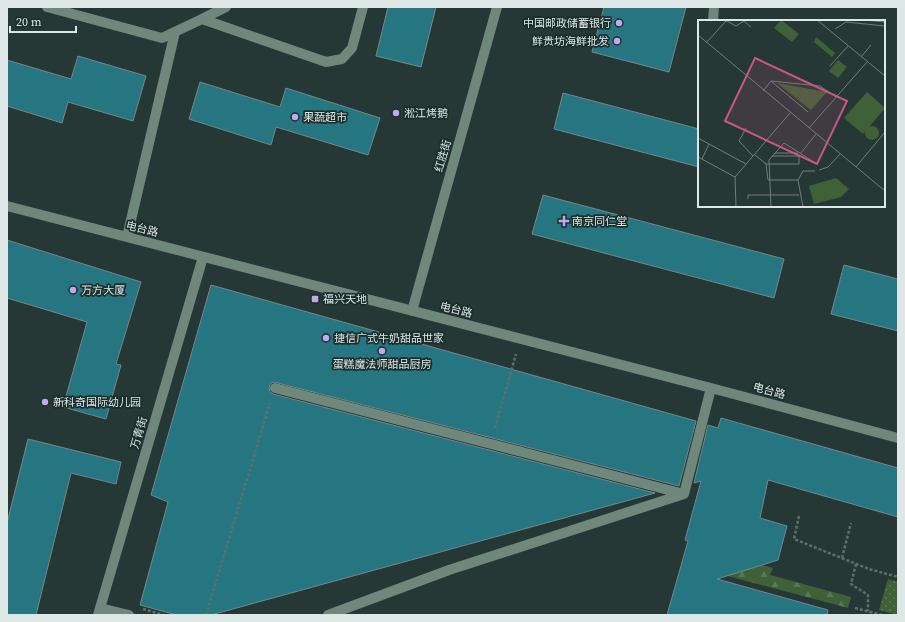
<svg xmlns="http://www.w3.org/2000/svg" width="905" height="622" viewBox="0 0 905 622" font-family="'Source Serif 4','Noto Sans SC',serif">
	<defs>
		<pattern id="green-dots" width="8" height="8" patternUnits="userSpaceOnUse"><rect width="8" height="8" fill="#406138"/><path d="M2 2h.1M6 6h.1" fill="none" stroke="#5b7855" stroke-width="1.8" stroke-linecap="round"/></pattern>
		<pattern id="forest-firs" width="22" height="20" patternUnits="userSpaceOnUse"><rect width="22" height="20" fill="#406138"/><path d="M5 1l3.5 6h-7zM16 11l3.5 6h-7z" fill="#5b7855"/></pattern>
	</defs>
	<rect width="100%" height="100%" fill="#263836"/>
	<!-- green -->
	<path fill="url(#green-dots)" d="M888,579L898,582V615L879,610Z"/>
	<!-- forest -->
	<path fill="url(#forest-firs)" d="M730,556L773,568L770,575L851,597L848,608L724,575Z"/>
	<!-- building -->
	<path fill="#267682" stroke="#73878b" d="M388,7H436L421,67L376,56Z
		M604,7H686L669,72L592,52Z
		M78,56L146,76L133,121L68,102L62,123L7,106V60L71,79Z
		M200,82L280,107L286,88L380,118L368,155L276,127L271,145L189,119Z
		M563,93L699,129V167L554,129Z
		M543,195L784,259L774,298L532,234Z
		M7,240L141,282L116,364L121,365L106,419L63,407L87,322L7,298Z
		M844,265L898,279V331L831,314Z
		M211,285L696,421L679,486L274,382L271,383L269,387L270,392L273,394L655,493L211,615H177L140,605L168,502L151,495Z
		M721,418L898,468V517L768,480L760,518L787,526L778,560L717,579L828,610L827,615H667L688,541L685,540L701,481L694,483L708,425L718,428Z
		M28,439L121,462L116,484L71,473L36,615H7V523Z"/>
	<g fill="none" stroke-linecap="round" stroke-linejoin="round">
		<!-- path -->
		<path stroke="#5e6e6c" stroke-width="2.5" stroke-dasharray="3 2" stroke-linecap="butt" d="M495,428L516,354
			M799,516L794,539L869,569L898,577
			M842,558L851,523
			M856,564L851,584L868,595V611
			M855,608L882,615
			M143,609L164,615
			M206,615L270,403"/>
		<!-- minor -->
		<path stroke="#6f887b" stroke-width="10" d="M47,7L162,38L202,19L326,62L342,59L352,48L363,7
			M202,19L226,7
			M713,21L714,7
			M7,206L711,388L898,438
			M127,237L175,32
			M412,311L497,7
			M275,388L684,494
			M100,608L129,615
			M98,615L203,257
			M328,615L449,570L684,494L711,388"/>
	</g>
	<!-- markers -->
	<g fill="#c4a7f1" stroke="#1c2e2c" stroke-width="1.5">
		<circle cx="619" cy="23" r="4"/>
		<circle cx="617" cy="41" r="4"/>
		<circle cx="396" cy="113" r="4"/>
		<circle cx="295" cy="117" r="4"/>
		<path d="M562 215h4v4h4v4h-4v4h-4v-4h-4v-4h4z"/>
		<circle cx="73" cy="290" r="4"/>
		<rect x="311" y="295" width="8" height="8" rx="2"/>
		<circle cx="326" cy="338" r="4"/>
		<circle cx="382" cy="351" r="4"/>
		<circle cx="45" cy="402" r="4"/>
	</g>
	<g text-anchor="middle" dominant-baseline="central" stroke-width="3.5" stroke-linejoin="round" paint-order="stroke">
		<!-- poi labels -->
		<g font-size="11" fill="#dce7e6" stroke="#1c2e2c" text-anchor="start">
			<text x="611" y="23" text-anchor="end">中国邮政储蓄银行</text>
			<text x="609" y="41" text-anchor="end">鲜贵坊海鲜批发</text>
			<text x="404" y="113">淞江烤鹅</text>
			<text x="303" y="117">果蔬超市</text>
			<text x="572" y="221">南京同仁堂</text>
			<text x="81" y="290">万方大厦</text>
			<text x="323" y="299">福兴天地</text>
			<text x="334" y="338">捷信广式牛奶甜品世家</text>
			<text x="382" y="364" text-anchor="middle">蛋糕魔法师甜品厨房</text>
			<text x="53" y="402">新科奇国际幼儿园</text>
		</g>
		<!-- street labels -->
		<g font-size="11" fill="#dce7e6" stroke="#1c2e2c">
			<text transform="translate(443 156) rotate(-74)">红胜街</text>
			<text transform="translate(142 229) rotate(14)">电台路</text>
			<text transform="translate(456 310) rotate(14)">电台路</text>
			<text transform="translate(769 391) rotate(15)">电台路</text>
			<text transform="translate(139 433) rotate(-74)">万青街</text>
		</g>
	</g>
	<!-- overview -->
	<g transform="translate(698 20)">
		<rect width="187" height="187" fill="#263836"/>
		<path d="M118,17L137,33L134,37L116,22ZM140,40L149,47L140,58L131,51ZM79,63L129,72L113,90Z" fill="#406138"/>
		<path d="M83,0L101,14L94,22L76,8ZM169,72L187,88L165,114L146,98ZM167 113a7 7 0 1 1 14 0a7 7 0 1 1-14 0ZM138,158L151,169L143,177L116,184L111,166Z" fill="#406138"/>
		<path fill="none" stroke="#6f7e7c" stroke-width="1" d="M27,0L38,6L46,1L53,7M119,0L187,56M166,0L187,2M137,9L148,2L187,6M0,15L187,171M8,23L28,1M163,37L173,25M132,46L150,26M74,62L110,92M65,71L73,61L122,66L138,77M48,108L41,121L55,136M111,108L169,42M0,118L48,144M77,133H100M103,133L118,114M56,134L68,144H101V136H74M0,137L37,157M4,139L11,124M68,144L70,160H100L105,151H117M158,147L187,112M121,150L130,147L142,134M100,160L105,187M50,179V175H101M38,187L37,157L92,93M73,187L71,140L86,123L116,142"/>
		<path fill="#ca5685" fill-opacity="0.15" stroke="#ca5685" stroke-width="2" d="M57,38L149,81L119,144L27,101Z"/>
		<rect width="187" height="187" fill="none" stroke="#dce7e6" stroke-width="2"/>
	</g>
	<!-- border -->
	<rect width="905" height="622" fill="none" stroke="#dce7e6" stroke-width="16"/>
	<!-- scale -->
	<path d="M10 26v6h66v-6" fill="none" stroke="#dce7e6" stroke-width="2"/>
	<text x="16" y="26" font-size="12" fill="#dce7e6" stroke="#1c2e2c" stroke-width="3" paint-order="stroke">20 m</text>
</svg>
